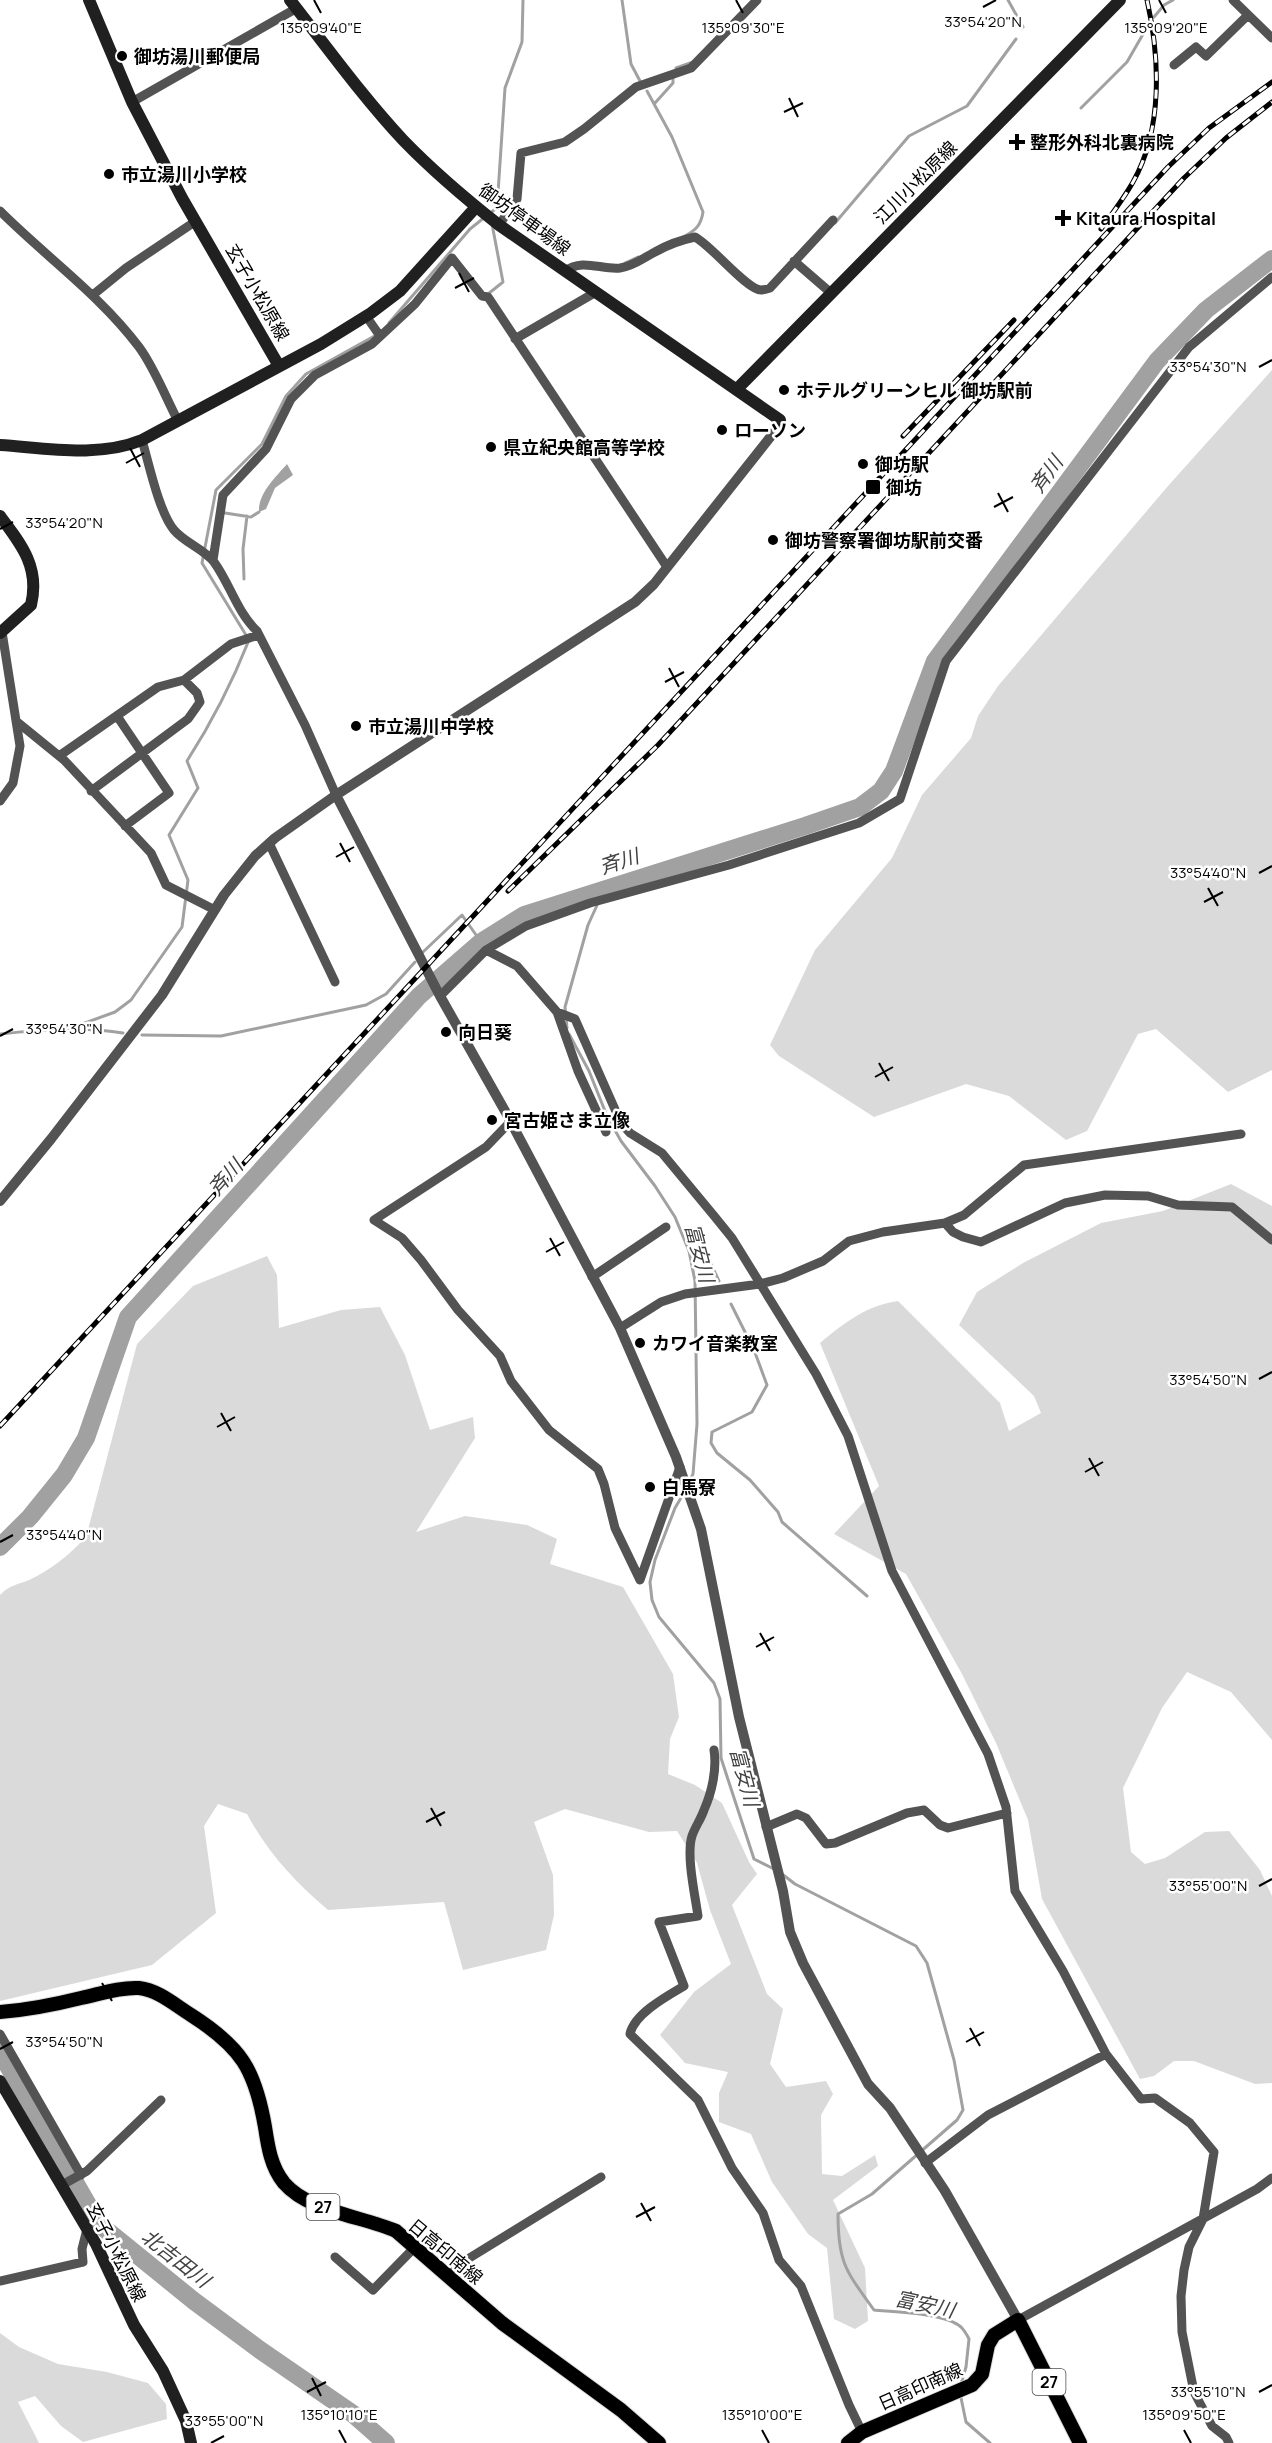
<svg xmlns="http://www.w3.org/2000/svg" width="1272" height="2443" viewBox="0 0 1272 2443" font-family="Manrope,'Noto Sans JP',sans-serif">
	<rect width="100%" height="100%" fill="#fff"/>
	<!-- green -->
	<path fill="#dadada" d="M1272,370V1070L1228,1092L1156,1029L1138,1034L1087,1131L1066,1140L1009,1096L966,1084L874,1117L779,1056L770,1045L815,950L892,858L922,795L971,738L978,716L998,686L1168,486Z
		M1231,1184L1272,1206V1740L1231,1692L1187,1672L1162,1708L1123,1788L1131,1852L1145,1864L1165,1858L1205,1832L1229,1831L1260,1870L1272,1896V2083L1255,2084L1194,2061H1174L1154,2076L1140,2079L1042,1899L1028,1820L996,1743L962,1674L906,1574L834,1534L879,1486L820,1343C844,1323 867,1305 898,1301L1000,1403L1009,1431L1041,1413L1034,1396L959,1325L977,1292L1023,1263L1101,1223L1163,1211Z
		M267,1256L277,1275L279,1328L341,1310L380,1307L405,1355L430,1430L473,1417L475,1438L416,1532L465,1516L527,1525L557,1539L550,1564L623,1587L673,1674L679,1717L670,1739L668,1774L695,1785L722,1803L749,1862L757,1874L732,1905L767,1994L783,2009L770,2064L786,2087L826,2081L833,2094L821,2115L822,2174L842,2176L875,2155L878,2166L833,2200L865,2268L868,2321L855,2329L834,2319L827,2248L808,2234L772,2182L751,2134L719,2122V2093L728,2072L685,2063L660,2035L694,1992L731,1964L710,1910L697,1863L677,1831L649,1832L565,1809L534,1822L553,1875L554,1915L546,1950L463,1970L444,1902L328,1910C295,1882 268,1853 247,1814L218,1804L204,1826L216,1913L152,1965L0,2001V1595C9,1585 17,1585 29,1580C51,1570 69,1555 86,1537L137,1344L193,1286Z
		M0,2333L19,2347L58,2364L107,2372L148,2383L166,2404L167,2419L83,2442L61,2426L35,2396L18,2402L39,2443H0Z"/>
	<!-- water -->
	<path fill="#a1a1a1" d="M287,464L293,475L275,488L266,509L259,512C258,493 276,477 287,464Z"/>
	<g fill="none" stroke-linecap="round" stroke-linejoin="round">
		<!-- stream -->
		<path stroke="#a1a1a1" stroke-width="3" d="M622,0L631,64L640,81
			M1008,0L1023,27
			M1154,17L1164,5L1173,0
			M676,68L693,62
			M647,91L672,137L703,212C701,225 696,230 685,236
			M655,103L673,83V77
			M1081,108L1127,62L1150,22
			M490,213L497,208L505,88L522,42L523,0
			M835,223L909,136L967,106L1016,39
			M625,263L638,257
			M488,294L503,282L492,224
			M389,323L470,229L485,217
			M225,513L251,517L259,512
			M244,579L243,549L247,516
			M423,952L462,915L481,942
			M567,1028L565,1007L588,925L604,890
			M63,1031L115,1012L131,1000L182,927L188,880L169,835L198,788L187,761C212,722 232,683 249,640L202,563L216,490L262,444L286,396L306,374L378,334
			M0,1034C39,1030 84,1026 123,1033
			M569,1034L589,1071L607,1116L621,1141L655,1186L675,1217L689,1251L695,1281L697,1424L693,1474L689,1482
			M142,1035L221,1036L366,1005L386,994L415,962
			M710,1262L719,1281
			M731,1304L754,1350L767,1385L752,1412L712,1432L711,1443L717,1453L750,1480L778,1512L782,1522L867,1596
			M685,1491L675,1508L655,1560L650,1582L652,1600L659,1617L714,1683L720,1699L721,1758L754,1859L774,1869
			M782,1874L795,1884L916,1946L927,1963L954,2060L963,2110L957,2120L872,2194L838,2214C838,2263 846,2271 874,2310C895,2312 945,2313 961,2327C964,2330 967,2335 969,2339L966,2367L961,2384
			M960,2393L966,2422L990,2443"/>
		<!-- river -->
		<path stroke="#a1a1a1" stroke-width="18" d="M0,1547L30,1517L64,1475L86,1438L128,1317L419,996L481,942L524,915L805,826L860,807L881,791L894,771L935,661L1157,361L1206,310L1272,259
			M0,2052L99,2224L194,2301L260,2350L353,2414L386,2443"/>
		<!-- primary casing -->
		<g stroke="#dbdbdb" stroke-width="16">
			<path id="primary" d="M0,2012C28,2010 53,2005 81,1998C100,1994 119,1987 139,1988C158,1990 175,2005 191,2015C241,2047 255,2069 265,2127C268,2147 271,2167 284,2183C309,2212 362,2216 396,2231L502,2323L621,2410L659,2443
				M848,2443L862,2432L972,2385L982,2374L988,2345L994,2335L1018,2320L1080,2443"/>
		</g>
		<!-- minor -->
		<path stroke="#535353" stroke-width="9" d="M1233,0L1272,38
			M1174,65L1196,47L1206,56L1248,15
			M132,102L297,8
			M0,211C46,257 99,294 139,347C154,367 166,398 178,421
			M499,225L517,199L521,153L565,142L584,129L636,87L691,68L757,0
			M794,261L831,293
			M565,271C583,258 601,270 620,268C634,266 643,258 655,252C667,245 681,240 695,237C712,246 747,290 761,290C764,290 767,289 770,288L833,220
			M94,294L126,268L196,221
			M366,316L380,336
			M515,339L596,292
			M142,440C149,464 159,512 174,530C185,543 204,549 214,562C230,584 237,612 257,631L305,725L336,795
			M213,560L223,495L266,449L291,399L315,375L372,344L415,304L452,258L482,296L488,297L667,567
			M184,680L231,644L258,635
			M117,716L169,793L125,826
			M16,721L64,760L151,853L166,885L215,910
			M59,756L158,687L184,680L197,693L200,702L188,719L91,791
			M0,801L13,783L20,746L2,632
			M269,843L335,982
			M486,950L517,966L557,1012L578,1071L606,1132
			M440,996L486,950L526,926L590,903L729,865L859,823L900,799L946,661L1189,347L1272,277
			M557,1012L575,1019L621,1123L630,1133L662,1153L715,1217L732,1238L816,1374L848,1436L892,1571L988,1754L1006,1807L1015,1891L1063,1971L1106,2054L1141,2099L1155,2098L1190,2123L1214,2152L1203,2219L1189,2247L1184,2270L1181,2296L1182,2332L1194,2392L1212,2426L1226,2437L1229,2443
			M510,1122L486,1147L374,1220L402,1238L421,1260L458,1310L500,1356L511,1381L549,1430L598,1469L604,1484L615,1528L640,1580
			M945,1223L953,1232L963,1237L981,1242L1065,1203L1105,1195L1148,1196L1178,1205L1232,1207L1272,1240
			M592,1277L666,1227
			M620,1328L661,1302L685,1294L760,1284L783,1278L823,1261L849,1241L883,1232L945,1223L964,1215L1024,1165L1241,1134
			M640,1580L680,1467
			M714,1750C717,1769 712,1792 704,1810C701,1819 695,1827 692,1836C686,1855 695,1895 698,1916L659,1922L684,1986C667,1996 634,2014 630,2034L698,2100L732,2168L763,2213L779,2260L801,2286L849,2405L862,2432
			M766,1827L797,1814L806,1818L826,1844L835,1843L907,1813L924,1810L940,1825L948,1828L1007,1813
			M0,2034L81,2175
			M925,2163L988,2115L1106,2054
			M62,2185L87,2171L161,2100
			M335,2257L373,2290L415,2247
			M445,2273L601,2177
			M0,2281L83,2262L82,2249L87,2229
			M1018,2320L1257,2189L1272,2178"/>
		<!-- tertiary -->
		<path stroke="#535353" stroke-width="10" d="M336,795L440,996L505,1111L620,1328L676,1457L701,1529L739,1717L783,1891L790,1932L803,1963L868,2084L890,2108L945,2191L1018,2320
			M0,1201L51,1139L162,995L224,895L255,856L275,838L336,795L635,602L654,584L779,426L780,420"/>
		<!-- secondary -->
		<path stroke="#202020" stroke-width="12" d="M89,0L132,102L182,198L279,366
			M290,0C327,47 362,96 403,140C433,171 466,199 499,225L780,420
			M737,389L1120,0
			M0,445C46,448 98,458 142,440L321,344L371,313L400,291L476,207
			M0,516C22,545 40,568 31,605L0,633
			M0,2081L96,2244L134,2325L163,2371L186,2421L191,2443"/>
		<!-- primary -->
		<use href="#primary" stroke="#000" stroke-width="14"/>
		<!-- rail casing -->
		<g stroke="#000" stroke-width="5">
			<path id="rail" d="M1101,229C1112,214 1124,198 1133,182C1163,129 1160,58 1147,0
				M903,436L1014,320
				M508,891L658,745L1184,178L1226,138L1272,102
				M0,1426L1168,167L1209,128L1272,82"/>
		</g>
		<!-- rail -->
		<use href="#rail" stroke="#fff" stroke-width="3" stroke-dasharray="9" stroke-linecap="butt"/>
	</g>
	<!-- ticks -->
	<path fill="none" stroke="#000" stroke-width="2" d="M314,0L321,13M736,0L743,13M1159,0L1166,13M983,7L996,0M789,98L798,117M784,112L803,103M459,273L469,292M455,288L474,278M1259,367L1272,360M130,448L140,467M126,463L144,453M998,493L1008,512M994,507L1013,497M0,529L13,522M669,668L679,687M665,682L684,672M340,843L350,862M336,857L354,847M1259,873L1272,866M1208,888L1218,906M1204,902L1223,892M0,1036L13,1029M879,1063L889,1081M875,1077L893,1067M550,1238L560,1256M546,1252L564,1242M1259,1379L1272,1372M221,1413L231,1431M217,1427L235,1417M1089,1458L1099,1476M1085,1472L1103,1462M0,1542L13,1535M760,1633L770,1651M756,1647L774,1637M431,1808L441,1826M426,1822L445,1812M1259,1886L1272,1879M102,1983L112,2001M97,1997L116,1987M970,2028L980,2046M966,2042L984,2032M0,2049L13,2042M641,2203L651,2221M636,2217L655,2207M312,2378L321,2396M307,2392L326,2382M1259,2392L1272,2385M339,2430L346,2443M762,2430L769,2443M1184,2430L1191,2443M211,2443L224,2436"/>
	<!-- markers -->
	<g fill="#000" stroke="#fff" stroke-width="2">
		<circle cx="122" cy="56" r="6"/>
		<path d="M1014 133h6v6h6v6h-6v6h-6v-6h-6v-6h6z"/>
		<circle cx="109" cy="174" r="6"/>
		<path d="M1060 209h6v6h6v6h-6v6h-6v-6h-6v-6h6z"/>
		<circle cx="784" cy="390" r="6"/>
		<circle cx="722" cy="430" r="6"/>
		<circle cx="491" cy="447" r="6"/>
		<circle cx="863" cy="464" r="6"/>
		<rect x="865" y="479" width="16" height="16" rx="3"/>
		<circle cx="773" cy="540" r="6"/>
		<circle cx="356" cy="726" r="6"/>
		<circle cx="446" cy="1032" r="6"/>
		<circle cx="492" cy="1120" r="6"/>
		<circle cx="640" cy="1343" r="6"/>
		<circle cx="650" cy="1487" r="6"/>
	</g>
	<g text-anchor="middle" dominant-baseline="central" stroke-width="5" stroke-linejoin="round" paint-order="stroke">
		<!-- shield labels -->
		<g fill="#fff" stroke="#4c4c4c" stroke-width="1.5">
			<rect x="306.5" y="2194" width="33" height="26" rx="4.5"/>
			<rect x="1032.5" y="2369" width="33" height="26" rx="4.5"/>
		</g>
		<g font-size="16" font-weight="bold" fill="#000">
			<text x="323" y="2207">27</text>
			<text x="1049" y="2382">27</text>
		</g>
		<!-- poi labels -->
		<g font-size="18" font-weight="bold" fill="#000" stroke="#fff" text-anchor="start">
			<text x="134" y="56">御坊湯川郵便局</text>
			<text x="1030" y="142">整形外科北裏病院</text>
			<text x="121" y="174">市立湯川小学校</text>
			<text x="1076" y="218">Kitaura Hospital</text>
			<text x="796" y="390">ホテルグリーンヒル 御坊駅前</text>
			<text x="734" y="430">ローソン</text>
			<text x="503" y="447">県立紀央館高等学校</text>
			<text x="875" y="464">御坊駅</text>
			<text x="886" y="487">御坊</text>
			<text x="785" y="540">御坊警察署御坊駅前交番</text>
			<text x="368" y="726">市立湯川中学校</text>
			<text x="458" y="1032">向日葵</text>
			<text x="504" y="1120">宮古姫さま立像</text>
			<text x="652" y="1343">カワイ音楽教室</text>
			<text x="662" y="1487">白馬寮</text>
		</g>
		<!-- street labels -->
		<g font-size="18" fill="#000" stroke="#fff">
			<text transform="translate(915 182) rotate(-45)">江川小松原線</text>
			<text transform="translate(525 219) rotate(36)">御坊停車場線</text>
			<text transform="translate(258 292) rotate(60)">玄子小松原線</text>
			<text transform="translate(446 2251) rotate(40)">日高印南線</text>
			<text transform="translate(117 2252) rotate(63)">玄子小松原線</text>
			<text transform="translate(920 2386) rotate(-24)">日高印南線</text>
		</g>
		<!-- water labels -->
		<g font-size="20" font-style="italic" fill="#424242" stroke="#fff">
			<text transform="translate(1046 474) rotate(-54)">斉川</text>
			<text transform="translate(619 861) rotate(-18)">斉川</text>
			<text transform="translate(225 1177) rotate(-48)">斉川</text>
			<text transform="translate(700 1253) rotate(75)">富安川</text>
			<text transform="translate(745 1777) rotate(75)">富安川</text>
			<text transform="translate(176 2258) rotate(38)">北吉田川</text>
			<text transform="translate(925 2304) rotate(12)">富安川</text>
		</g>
	</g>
	<g font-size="15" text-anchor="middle" fill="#000" stroke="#fff" stroke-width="5" stroke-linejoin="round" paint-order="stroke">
		<text x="983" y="27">33°54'20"N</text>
		<text x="321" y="33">135°09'40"E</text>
		<text x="743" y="33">135°09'30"E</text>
		<text x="1166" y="33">135°09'20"E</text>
		<text x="1208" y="372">33°54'30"N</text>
		<text x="64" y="528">33°54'20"N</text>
		<text x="1208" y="878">33°54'40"N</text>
		<text x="64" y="1034">33°54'30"N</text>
		<text x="1208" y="1385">33°54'50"N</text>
		<text x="64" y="1540">33°54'40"N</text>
		<text x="1208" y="1891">33°55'00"N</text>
		<text x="64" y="2047">33°54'50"N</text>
		<text x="1208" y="2397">33°55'10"N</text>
		<text x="339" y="2420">135°10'10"E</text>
		<text x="762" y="2420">135°10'00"E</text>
		<text x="1184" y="2420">135°09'50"E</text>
		<text x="224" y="2426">33°55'00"N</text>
	</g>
</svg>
